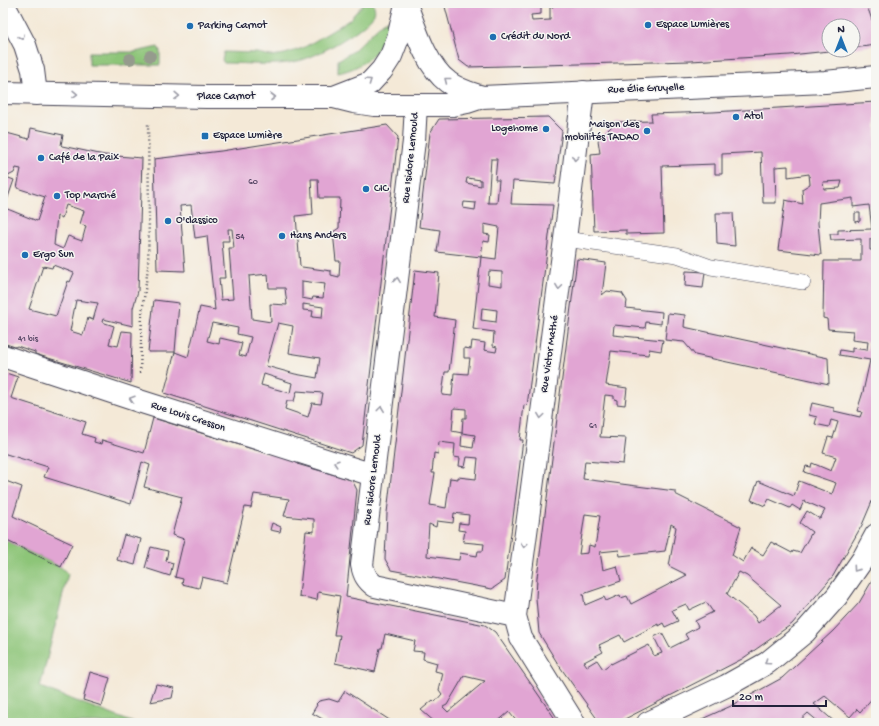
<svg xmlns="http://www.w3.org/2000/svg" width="879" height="726" viewBox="0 0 879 726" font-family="'Gochi Hand',sans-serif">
	<rect width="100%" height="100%" fill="#f6f6f2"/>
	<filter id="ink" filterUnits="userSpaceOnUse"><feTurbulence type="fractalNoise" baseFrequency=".025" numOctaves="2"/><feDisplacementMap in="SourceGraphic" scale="8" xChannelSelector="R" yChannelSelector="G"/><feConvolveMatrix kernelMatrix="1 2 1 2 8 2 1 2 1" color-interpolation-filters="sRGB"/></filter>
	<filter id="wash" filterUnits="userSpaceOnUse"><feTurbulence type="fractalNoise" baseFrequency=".012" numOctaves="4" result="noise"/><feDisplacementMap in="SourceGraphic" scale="16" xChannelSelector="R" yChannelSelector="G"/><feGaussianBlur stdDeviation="0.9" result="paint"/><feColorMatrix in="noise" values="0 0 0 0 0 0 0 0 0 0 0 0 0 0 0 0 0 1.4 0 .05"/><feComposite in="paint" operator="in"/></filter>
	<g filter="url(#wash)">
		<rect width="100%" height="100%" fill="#f4e9d7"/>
		<!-- green -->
		<path fill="#8dc578" stroke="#58745a" d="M364,3H373C375,8 376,13 372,17C360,32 317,57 298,61C274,67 248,63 224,63L222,60L224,52L257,53L271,56L285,54L303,48L330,32L349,20Z
			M389,19L391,21C384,48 367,67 338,73V60L352,52L382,23Z
			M158,47L160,51V65H89V52H135Z
			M5,540L61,567L68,574L40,687L134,723H3V548Z"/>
		<g id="blocks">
			<!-- building -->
			<path fill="#e1a5d3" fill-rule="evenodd" d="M444,3H541V14L531,15L532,21L550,20V7H553L552,3H866L872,20L876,19V45L853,48V26H829V51L790,55L691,61L468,67L459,60Z
				M876,102V239H870V250H876V492L862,525L833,576L792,624L742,659L709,676L617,723H600L558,664L539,633L536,598L537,578L577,259L606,263L602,295L607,291L622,293L627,301L626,308L662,312L661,324L646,322L645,328L614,325L613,335L663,340L661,351L649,349L648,355L611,351L606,385L627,388L625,405L617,404V400L614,399V396L605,395L600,437L626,438L623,464L585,461L583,479L675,491V494L741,527L732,555L743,562L751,548L763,555L771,542L792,553L793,551L800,553L812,532L800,523L807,511L820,519L825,510L804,501L800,510L792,505L790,508L769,499L765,506L751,500L758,481L794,496L799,481L832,494L836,483L804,472L806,466L811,467L812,463L831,471L836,457L823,453L828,437L833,438L838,422L831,420L829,427L815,424L817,417L809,415L812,403L834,408V411L860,417L862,412L857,411L863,392L870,360L839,355L840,350L852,352V348L867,350L868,342L852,340L853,331L828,329L827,319L823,318L824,261H861V239L831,240L830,234H838V230L872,229L869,205L853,207V198L819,203L818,223L821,255L778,250L785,200L803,204L802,189L810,184L809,174L788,177V166L775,167L776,203H763L761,152L722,154V174H715V164L662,166L664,233L626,234V230L594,231L591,154L600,153L598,140L616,122L652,121L651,114L713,112ZM842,181L840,188L824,189L823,182ZM585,514L600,516L595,547L589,545L588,553L579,554ZM671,524L676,527L669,566L687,575L631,604L627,596L621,598L620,595L606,601L604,597L585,605L583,594L621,581L617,566L603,570L600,552L619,550L620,556L665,551ZM739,572L747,576L781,605L758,623L754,616L727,594ZM706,602L713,612L695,621L698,627L685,634L688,639L670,648L662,633L654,637L662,653L654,656L649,645L611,664V663L603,669L597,660L587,666L584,662L603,652L599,645L620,635L624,642L658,624V626L663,623L665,627L678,621L672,610L686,604L689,610Z
				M548,117L562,131L555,184L513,181L511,204L553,205L527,406L524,405L520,440H523L505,580L492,589L391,570L385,559L387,513L415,270L439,273L435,317L455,320L449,372H445L442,395L452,396L454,373L468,374L470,358H464V348L471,349L472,341L485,343L484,350L496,352L497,347L493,346L494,332L473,329L481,257L496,259L499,227L484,224V234L490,235L489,242L483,241L481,257L437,252L440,230L419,227L430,133L439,119ZM491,159H497L495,180H499L497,203H488ZM467,178L481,180V186L466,183ZM464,202L476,203L475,210L463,208ZM489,271L502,272V286L488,284ZM482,308L497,310L496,322L481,320ZM454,408L466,409V418H463L462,433L475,435L473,448L461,446L462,433L452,431ZM439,442L455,444L454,457L460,458L459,466L465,467L467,457L478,458L476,479L458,477V479L450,478L446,508L430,505L435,473H432L434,453L438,454ZM454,513L469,515L468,524L459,523L458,530L465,531L463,542L484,544L483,551H478L477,556L460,553L459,560L427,556L429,524L436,527L437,521L453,523Z
				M387,125L398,137L362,445L351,453L164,393L175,352H148L154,300L179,303L175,352L188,357L200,307L215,310L207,236L195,238L191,205L180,206L185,271L157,270L154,159L221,151ZM311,179H318L319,198H340L339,228L333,232L336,261H340L339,277L331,275V271L302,267L300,266L296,216L313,214ZM228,229H232L234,248H229L233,299L221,300L219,278H225L222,241H229ZM268,274L269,288H285L287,305L270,304L271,322L252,319L249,276ZM302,281L325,284L323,298L313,297L312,300L302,298ZM303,304L323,307L322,318L312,317L313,311L303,310ZM212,323L238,328L237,334L251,337L246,357L239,355L242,343L220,338L219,344L207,341ZM278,323L293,326L289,353L320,358L317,378L295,374L266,366ZM264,374L292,383L290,393L261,385ZM297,391L323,393L321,404L312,403L308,417L285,409L287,401H294Z
				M31,128L63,135L61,145L62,146L104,155L142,158L138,291L133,308V326L103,319L102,322L114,326L109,344L118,346L122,331L132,332L131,383L35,354V352L17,346L15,347L3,343V213L5,208L37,221L45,197L17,188L21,169L16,168L14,173L6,177L14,180L5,206H3V132L29,139ZM66,205L84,211L80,224L86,226L82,241L68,236L63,249L54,245L57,216L62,218ZM53,265L74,273L70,282L68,281L56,316L29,309L43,266L52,268ZM76,300L98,303L93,320L88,318L83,335L70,331Z
				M716,213H733L735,246L717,244Z
				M855,213H860V221L855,222Z
				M686,271L705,272L703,288L685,286Z
				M668,313L685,315L684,327L828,358L829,384L695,355L684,342L665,340Z
				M3,372L18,377L11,398L86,422L82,434L95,438L94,442L101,444L102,440L144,453L153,418L269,454L271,448L300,456L297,464L352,480L357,490L346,597L485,625L495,632L558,723H518L509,712L496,723H436L421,710L433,700L435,702L442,694L439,690L443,673L435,671L437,663L423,659L424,652L413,651L415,641L385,634L382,648H380L375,672L335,663L340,635H334L340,596L318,592L317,600L299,596L306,531L314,532V519L284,516L289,499L254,494L251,508L245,507L227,583L202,577L199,588L182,584L183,579L175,577L184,539L172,535L182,497L144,487L150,465L142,462L131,504L44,477L48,467L3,453ZM464,676L485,681L448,712L443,707L447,705Z
				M3,480L22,487L13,516L72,544L61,567L3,539Z
				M272,523L281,527L280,532L270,530Z
				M124,535L141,539L135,565L117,560Z
				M151,547L168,551L166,561L173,563L170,576L145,568Z
				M876,574V694L860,712L857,709L850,717L825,696L814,704L836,723H820L808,713L797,723H701L702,719L731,706L782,678L833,631L859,603Z
				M90,672L110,678L102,706L83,700Z
				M156,684L174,688L172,698L150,702Z
				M345,691L394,723H325L326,721L312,713L317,705L316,704L319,701L329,699L338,702Z"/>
		</g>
	</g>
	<g filter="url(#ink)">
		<use href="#blocks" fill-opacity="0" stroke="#424052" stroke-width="1"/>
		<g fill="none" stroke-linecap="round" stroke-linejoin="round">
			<!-- service casing -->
			<g stroke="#424052" stroke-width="16">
				<path id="service" d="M565,239L677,255L711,267L803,282"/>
			</g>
			<!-- minor casing -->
			<g stroke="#424052" stroke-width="24">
				<path id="minor" d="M3,3L25,45L33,70L36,94
					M416,105L414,141L362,565C364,575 367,580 375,586L515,616
					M3,356L139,401L373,475
					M574,723L521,638L515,616L565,239L583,92
					M648,723L726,686L767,663L805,632L837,596L863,559L876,535"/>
			</g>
			<!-- secondary casing -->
			<g stroke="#424052" stroke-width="24">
				<path id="secondary" d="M406,4C415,28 426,66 448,82C458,90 470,93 482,97
					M3,93L206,97H334L354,102L374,105H453L467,102L482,97L825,82L876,77
					M334,97L370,83L382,70L391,56L398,38L406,4"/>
			</g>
			<!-- path -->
			<path stroke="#424052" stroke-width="2.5" stroke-dasharray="1 3" stroke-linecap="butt" d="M140,373L142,314L148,267L149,218L148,122"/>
			<!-- service -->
			<use href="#service" stroke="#fff" stroke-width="15"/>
			<!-- minor -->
			<use href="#minor" stroke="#fff" stroke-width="22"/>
			<!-- secondary -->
			<use href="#secondary" stroke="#fff" stroke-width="22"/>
		</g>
		<!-- trees -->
		<g fill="#959b8d">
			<circle cx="150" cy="56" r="6"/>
			<circle cx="130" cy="59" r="6"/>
		</g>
		<!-- one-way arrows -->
		<defs><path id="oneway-chevron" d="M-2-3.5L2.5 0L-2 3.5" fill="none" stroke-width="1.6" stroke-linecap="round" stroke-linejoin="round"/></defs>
		<g stroke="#9c9ca7">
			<use href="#oneway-chevron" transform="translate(22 37) rotate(65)"/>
			<use href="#oneway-chevron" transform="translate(447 80) rotate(-142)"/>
			<use href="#oneway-chevron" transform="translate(369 81) rotate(-35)"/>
			<use href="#oneway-chevron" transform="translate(75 94) rotate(1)"/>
			<use href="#oneway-chevron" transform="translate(177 96) rotate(2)"/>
			<use href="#oneway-chevron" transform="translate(273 97)"/>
			<use href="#oneway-chevron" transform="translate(575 158) rotate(97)"/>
			<use href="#oneway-chevron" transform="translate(397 280) rotate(-83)"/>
			<use href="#oneway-chevron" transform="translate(559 287) rotate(98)"/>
			<use href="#oneway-chevron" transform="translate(132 399) rotate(-162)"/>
			<use href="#oneway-chevron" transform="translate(381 409) rotate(-83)"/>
			<use href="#oneway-chevron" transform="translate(541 416) rotate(98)"/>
			<use href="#oneway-chevron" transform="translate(336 463) rotate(-162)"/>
			<use href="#oneway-chevron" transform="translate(524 545) rotate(98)"/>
			<use href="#oneway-chevron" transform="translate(856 569) rotate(125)"/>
			<use href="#oneway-chevron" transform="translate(767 662) rotate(146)"/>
		</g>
	</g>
	<!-- markers -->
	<g fill="#1f6fb2" stroke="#f6f6f2" stroke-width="1.5">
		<circle cx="648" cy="25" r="4"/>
		<circle cx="190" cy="26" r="4"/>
		<circle cx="493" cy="37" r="4"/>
		<circle cx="736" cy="117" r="4"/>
		<circle cx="546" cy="129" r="4"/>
		<circle cx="647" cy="131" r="4"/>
		<rect x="201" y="132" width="8" height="8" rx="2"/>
		<circle cx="41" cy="158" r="4"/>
		<circle cx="366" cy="189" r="4"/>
		<circle cx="57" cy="196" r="4"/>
		<circle cx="168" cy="221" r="4"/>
		<circle cx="282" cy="236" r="4"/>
		<circle cx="25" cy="255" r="4"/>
	</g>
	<g text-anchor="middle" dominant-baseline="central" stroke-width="3" stroke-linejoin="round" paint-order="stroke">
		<!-- number labels -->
		<g font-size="9" fill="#524361">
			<text x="253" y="182">60</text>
			<text x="240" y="237">54</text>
			<text x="28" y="339">41 bis</text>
			<text x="593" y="426">61</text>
		</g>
		<!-- poi labels -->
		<g font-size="11" fill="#22223b" stroke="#f6f6f2" text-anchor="start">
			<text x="656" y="25">Espace Lumières</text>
			<text x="198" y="26">Parking Carnot</text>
			<text x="501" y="37">Crédit du Nord</text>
			<text x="744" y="117">Atol</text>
			<text x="639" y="125" text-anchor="end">Maison des<tspan x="639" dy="13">mobilités TADAO</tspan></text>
			<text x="538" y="129" text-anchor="end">Logehome</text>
			<text x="213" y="136">Espace Lumière</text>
			<text x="49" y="158">Café de la Paix</text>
			<text x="374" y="189">CIC</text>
			<text x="65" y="196">Top Marché</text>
			<text x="176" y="221">O'classico</text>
			<text x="290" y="236">Hans Anders</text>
			<text x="33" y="255">Ergo Sun</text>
		</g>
		<!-- street labels -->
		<g font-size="11" fill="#22223b" stroke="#f6f6f2">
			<text transform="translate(646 89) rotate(-2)">Rue Élie Gruyelle</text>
			<text x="226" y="97">Place Carnot</text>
			<text transform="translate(411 158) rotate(-84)">Rue Isidore Lernould</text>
			<text transform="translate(550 354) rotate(-82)">Rue Victor Mathé</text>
			<text transform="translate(188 417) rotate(18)">Rue Louis Cresson</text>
			<text transform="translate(373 480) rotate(-83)">Rue Isidore Lernould</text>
		</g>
	</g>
	<!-- margin -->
	<rect width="879" height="726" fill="none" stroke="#f6f6f2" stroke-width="16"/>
	<!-- north arrow -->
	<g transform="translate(841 38)"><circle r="19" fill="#f6f6f2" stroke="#a1a1a9"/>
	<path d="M0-3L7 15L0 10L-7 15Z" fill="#1f6fb2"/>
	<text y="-6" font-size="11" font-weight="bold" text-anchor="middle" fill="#22223b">N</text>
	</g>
	<!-- scale -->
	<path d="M733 700v6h93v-6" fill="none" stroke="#22223b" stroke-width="2"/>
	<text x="739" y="700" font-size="12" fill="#22223b" stroke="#f6f6f2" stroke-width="3" paint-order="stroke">20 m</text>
</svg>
